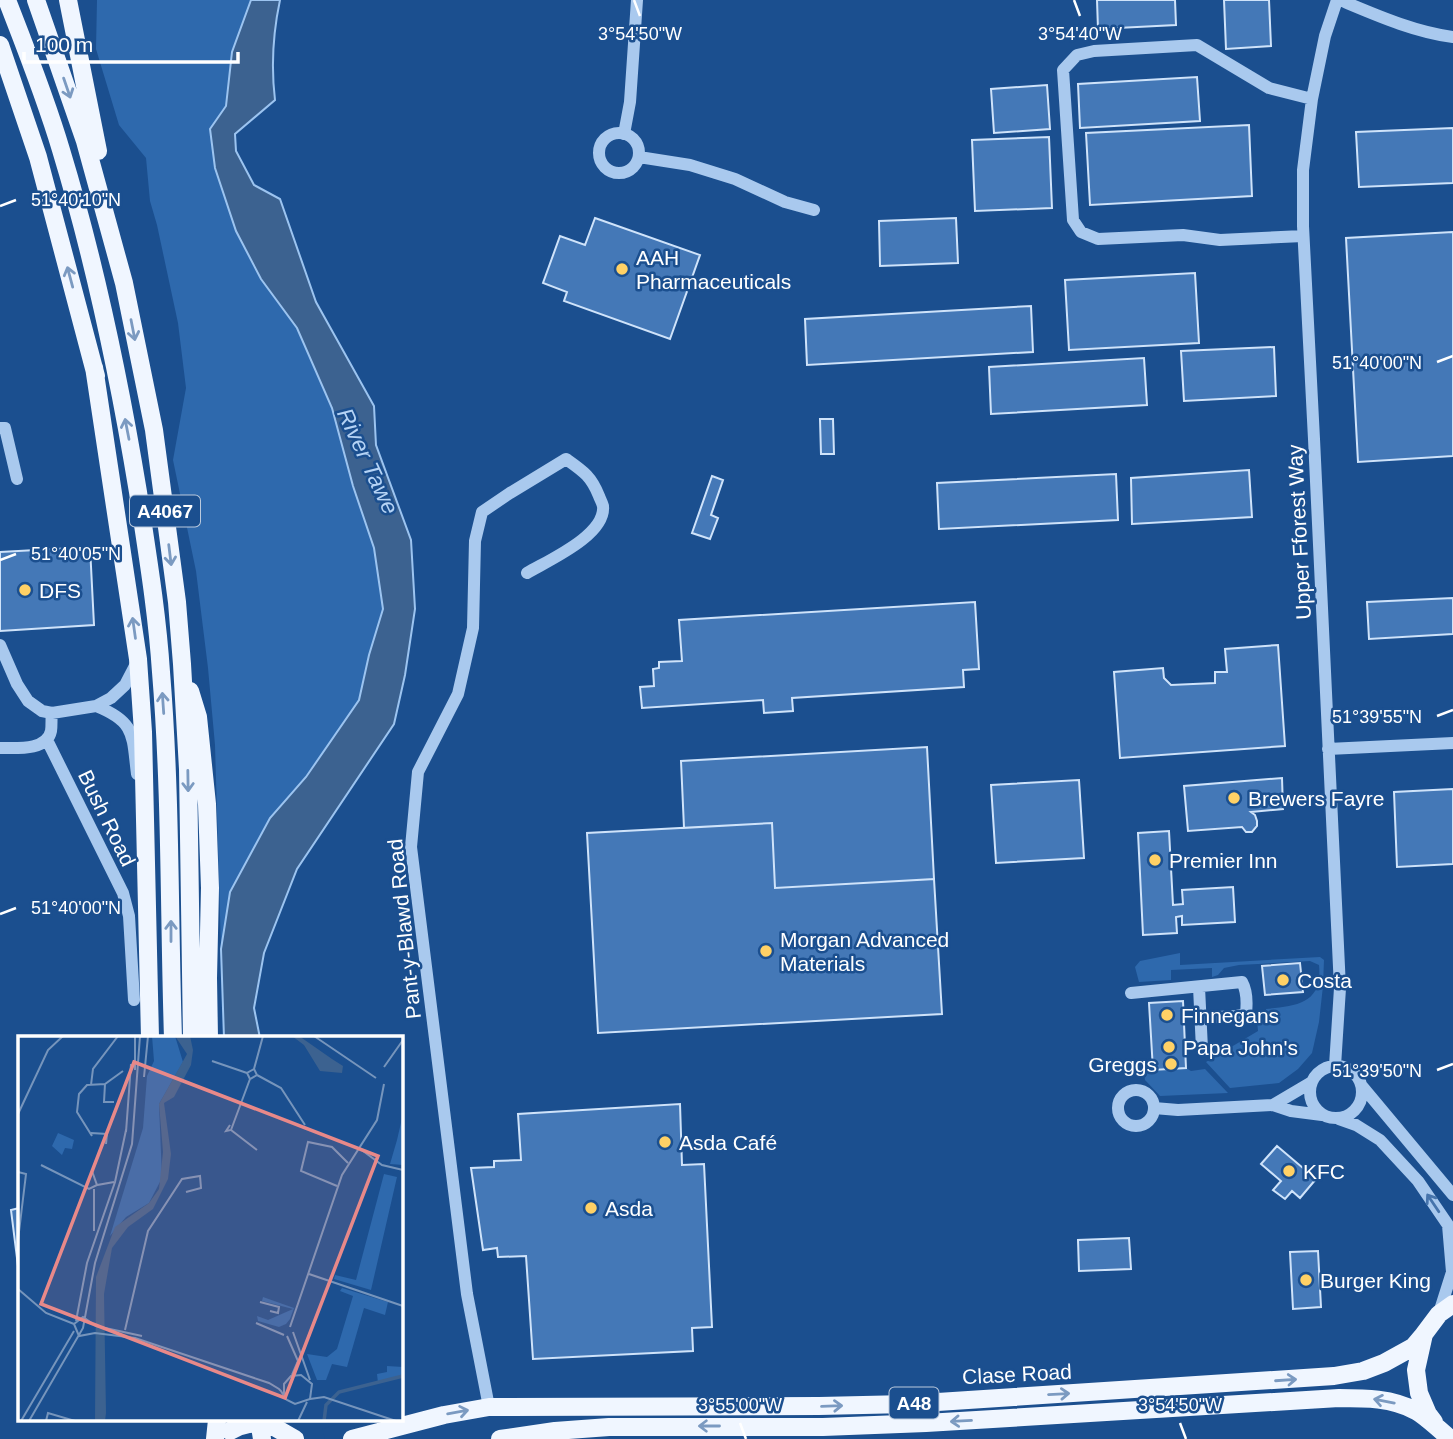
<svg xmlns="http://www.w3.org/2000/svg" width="1453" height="1439" viewBox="0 0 1453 1439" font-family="Arial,sans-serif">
	<rect width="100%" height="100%" fill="#1b4f8f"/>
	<!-- green -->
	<path fill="#2e69ad" d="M97,0H251L232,52L226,106L210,129L215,168L236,231L261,279L297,328L332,408L353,486L374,548L383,609L369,655L359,700L306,777L270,818L230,892L221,949L215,745L208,668L196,571L173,460L186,388L178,323L157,225L150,201L146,158L119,125L96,49Z
		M1180,953V965L1320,957L1324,960L1323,986L1319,1022L1312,1053L1298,1069L1279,1083L1230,1088L1206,1062L1258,1031L1257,1020L1267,1019L1266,1009C1296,1006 1323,1004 1319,965L1310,961L1239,965L1224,968L1218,975L1212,977V968L1171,970V980L1139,982L1135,967L1140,961Z
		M1186,1068L1191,1071L1205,1069L1228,1093L1160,1096L1145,1080L1144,1072Z"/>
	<!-- water -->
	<path fill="#3c6290" stroke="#9cc4f0" stroke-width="2" d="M251,0H280C273,33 271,67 275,100L235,134L236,151L254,185L280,199L316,302L374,406L376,445L411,540L415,609L405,675L394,724L297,869L264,953L254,1008L260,1038H224L221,949L230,892L270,818L306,777L359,700L369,655L383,609L374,548L353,486L332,408L297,328L261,279L236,231L215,168L210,129L226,106L232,52Z"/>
	<!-- pier -->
	<path fill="#1b4f8f" d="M351,1420H387L392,1439H325L322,1429Z"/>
	<!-- building -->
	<path fill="#4478b7" stroke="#cfe3fa" stroke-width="2" d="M1097,0H1175L1176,25L1098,29Z
		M1224,0H1269L1271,46L1226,49Z
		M1197,77L1200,121L1080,128L1078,84Z
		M1047,85L1050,129L994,133L991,89Z
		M1249,125L1252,196L1090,205L1086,133Z
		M1453,128V183L1359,187L1356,132Z
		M1049,137L1052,208L975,211L972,140Z
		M595,218L700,255L670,339L564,301L567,292L543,283L560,236L585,245Z
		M956,218L958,263L880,266L879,221Z
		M1453,232V456L1358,462L1346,238Z
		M1195,273L1199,343L1069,350L1065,280Z
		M1031,306L1033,352L807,365L805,319Z
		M1274,347L1276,396L1184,401L1181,351Z
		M1144,358L1147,405L991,414L989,367Z
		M820,419H833L834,454H821Z
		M1249,470L1252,517L1132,524L1131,478Z
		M1116,474L1118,520L939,529L937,483Z
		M712,476L723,480L711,515L718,518L710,539L692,533Z
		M90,547L94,625L0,631V552Z
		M1453,598V634L1369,639L1367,602Z
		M975,602L979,669L963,670L964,687L792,698L793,711L764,713L763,700L642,708L640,687L654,686L653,669L659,668V662L682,661L679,620Z
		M1278,645L1285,746L1120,758L1114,672L1163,668L1164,678L1171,685L1215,683V672H1227L1225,649Z
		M927,747L934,879L775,888L772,823L684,828L681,761Z
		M1282,778L1283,809L1251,812L1255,815L1257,821V826L1252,832H1246L1242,827L1188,831L1184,786Z
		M1079,780L1084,858L996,863L991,785Z
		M1453,789V864L1397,867L1394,792Z
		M772,823L775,888L934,879L942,1014L598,1033L587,833Z
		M1169,831L1173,905L1183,904L1182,890L1233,887L1235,922L1182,925V916L1176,917L1177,933L1143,935L1138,833Z
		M1300,963L1303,992L1265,995L1262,966Z
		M1183,1001L1186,1068L1153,1070L1149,1003Z
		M680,1104L682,1165L704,1164L712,1327L692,1328L693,1351L533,1359L526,1256L498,1257L497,1248L483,1250L471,1168L494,1167V1161L521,1160L518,1114Z
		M1277,1146L1316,1179L1300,1198L1292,1191L1285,1199L1273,1190L1281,1181L1261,1164Z
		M19,1208V1274L11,1210Z
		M1129,1238L1131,1269L1079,1271L1078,1240Z
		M1318,1251L1321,1307L1293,1309L1290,1252Z"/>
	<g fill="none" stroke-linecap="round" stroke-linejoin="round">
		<!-- minor -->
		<path stroke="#a9c9ee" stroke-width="12" d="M1340,0C1376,15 1414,32 1453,37
			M599 153a20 20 0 1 1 40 0a20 20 0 1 1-40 0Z
			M624,134L630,102L637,0
			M639,157L690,165L735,179L785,202L814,210
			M1303,236L1220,240L1183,235L1098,239L1081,232L1073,220L1063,70L1077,55L1094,51L1197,45L1269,88L1312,99
			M0,428H5L17,479
			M0,645L17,684L28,701L42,711L52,713L96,706L111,698L125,685L138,660
			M96,706C136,722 132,735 137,774
			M47,740L123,893L129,916L134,1000
			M0,748C16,748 47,751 51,731C52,725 51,718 52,713
			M1328,749L1453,743
			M1199,987L1202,1049
			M1131,993L1242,982C1247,991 1247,1004 1246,1013L1237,1016L1200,1018
			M1310 1092a26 26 0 1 1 52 0a26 26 0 1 1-52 0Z
			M1335,1066L1340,988L1314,439L1303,226V170L1312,99L1325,36L1337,0
			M1362,1086L1453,1195
			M1118 1108a18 18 0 1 1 36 0a18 18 0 1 1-36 0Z
			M1273,1105L1312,1082
			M1154,1108L1178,1110L1273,1105L1291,1111L1322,1115
			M1339,1119L1356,1125L1380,1140L1418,1181L1448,1225L1452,1272L1439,1313
			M489,1407L467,1294L411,847L418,772L458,694L473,628L475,541L482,512L510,493L566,459C583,471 591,476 599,496C600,499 602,502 603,506C606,535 549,560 527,573"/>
		<!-- major -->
		<path stroke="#f0f6ff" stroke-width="18" d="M7,0C26,49 46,99 61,150C95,262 119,377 138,492C147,552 157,611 161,672C171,794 169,916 173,1038
			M36,0L85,141L124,283L154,430L177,602L182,664L188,769L192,1038
			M68,0L98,151
			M0,45L38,157L96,376
			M94,367L138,659L143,732L150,1038
			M190,691L198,717L207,804L210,888L208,978L209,1038
			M259,1420L262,1439
			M1434,1422L1428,1414L1419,1393L1416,1370L1424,1334L1439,1314L1453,1304
			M269,1424L295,1439
			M215,1439L217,1420
			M352,1439L444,1415L489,1407L819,1406L907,1404L1334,1376L1363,1371L1384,1363L1413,1347L1424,1334
			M500,1439L555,1431L609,1427H823L926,1423L1339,1398C1365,1398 1392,1398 1416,1411C1428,1418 1439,1430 1451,1439"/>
		<!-- major-bridge -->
		<path stroke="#f0f6ff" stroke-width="18" d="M230,1431C243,1423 254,1423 269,1424"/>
	</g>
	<!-- one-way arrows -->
	<defs><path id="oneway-shaft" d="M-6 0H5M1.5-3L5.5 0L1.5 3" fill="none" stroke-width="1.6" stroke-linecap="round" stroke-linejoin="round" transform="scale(1.75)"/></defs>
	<g stroke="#7b9ac1">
		<use href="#oneway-shaft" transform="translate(67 88) rotate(71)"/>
		<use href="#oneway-shaft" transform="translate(70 277) rotate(-105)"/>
		<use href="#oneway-shaft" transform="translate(133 330) rotate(79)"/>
		<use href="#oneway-shaft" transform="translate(127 429) rotate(-101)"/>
		<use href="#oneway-shaft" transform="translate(170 555) rotate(83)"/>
		<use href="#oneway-shaft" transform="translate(134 628) rotate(-98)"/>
		<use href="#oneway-shaft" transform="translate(163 703) rotate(-94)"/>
		<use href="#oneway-shaft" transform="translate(188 781) rotate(89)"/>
		<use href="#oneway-shaft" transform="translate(171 931) rotate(-90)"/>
		<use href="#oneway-shaft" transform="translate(1286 1380) rotate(-4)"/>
		<use href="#oneway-shaft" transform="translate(1059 1394) rotate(-3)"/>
		<use href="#oneway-shaft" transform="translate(1384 1401) rotate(-169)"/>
		<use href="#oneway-shaft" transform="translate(832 1406) rotate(-2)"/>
		<use href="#oneway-shaft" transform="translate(458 1412) rotate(-10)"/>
		<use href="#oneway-shaft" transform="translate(961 1421) rotate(177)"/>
		<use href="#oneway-shaft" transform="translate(709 1426) rotate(180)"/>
	</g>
	<use stroke="#4674ac" href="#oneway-shaft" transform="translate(1433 1203) rotate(-124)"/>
	<!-- ticks -->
	<path fill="none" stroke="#fff" stroke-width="2.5" d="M634,0L640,16M1074,0L1080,16M0,206L16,200M1437,362L1453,356M0,560L16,554M1437,716L1453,710M0,914L16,908M1437,1070L1453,1064M740,1423L746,1439M1180,1423L1186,1439"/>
	<!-- markers -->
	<g fill="#ffd166" stroke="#1b4f8f" stroke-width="2.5">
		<circle cx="622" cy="269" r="7"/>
		<circle cx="25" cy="590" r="7"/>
		<circle cx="1234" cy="798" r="7"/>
		<circle cx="1155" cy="860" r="7"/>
		<circle cx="766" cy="951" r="7"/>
		<circle cx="1283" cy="980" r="7"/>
		<circle cx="1167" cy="1015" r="7"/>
		<circle cx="1169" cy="1047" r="7"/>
		<circle cx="1171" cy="1064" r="7"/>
		<circle cx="665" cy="1142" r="7"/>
		<circle cx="1289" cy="1171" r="7"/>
		<circle cx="591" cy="1208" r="7"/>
		<circle cx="1306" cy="1280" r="7"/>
	</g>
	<g text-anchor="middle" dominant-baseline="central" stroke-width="5" stroke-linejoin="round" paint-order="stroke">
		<!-- shield labels -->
		<g fill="#1b4f8f" stroke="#bbcadd" stroke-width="2">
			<rect x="130" y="495.5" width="70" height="31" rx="5"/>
			<rect x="889.5" y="1387.5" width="49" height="31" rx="5"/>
		</g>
		<g font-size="19" font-weight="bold" fill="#fff">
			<text x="165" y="511">A4067</text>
			<text x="914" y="1403">A48</text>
		</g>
		<!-- poi labels -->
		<g font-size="21" fill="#fff" stroke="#1b4f8f" text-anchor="start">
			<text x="636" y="257">AAH<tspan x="636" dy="24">Pharmaceuticals</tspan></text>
			<text x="39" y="590">DFS</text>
			<text x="1248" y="798">Brewers Fayre</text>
			<text x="1169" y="860">Premier Inn</text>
			<text x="780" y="939">Morgan Advanced<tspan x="780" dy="24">Materials</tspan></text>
			<text x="1297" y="980">Costa</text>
			<text x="1181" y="1015">Finnegans</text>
			<text x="1183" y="1047">Papa John's</text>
			<text x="1157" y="1064" text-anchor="end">Greggs</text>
			<text x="679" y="1142">Asda Café</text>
			<text x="1303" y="1171">KFC</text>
			<text x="605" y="1208">Asda</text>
			<text x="1320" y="1280">Burger King</text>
		</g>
		<!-- street labels -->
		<g font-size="21" fill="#fff" stroke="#1b4f8f">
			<text transform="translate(1299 532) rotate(-93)">Upper Fforest Way</text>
			<text transform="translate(107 818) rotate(64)">Bush Road</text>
			<text transform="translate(404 929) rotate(-96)">Pant-y-Blawd Road</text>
			<text transform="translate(1017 1374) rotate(-3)">Clase Road</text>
		</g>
		<!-- water labels -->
		<g font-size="23" font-style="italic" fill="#b5d3f5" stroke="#1b4f8f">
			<text transform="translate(368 461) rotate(65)">River Tawe</text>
		</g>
	</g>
	<!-- overview -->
	<g transform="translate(18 1036)">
		<rect width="385" height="385" fill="#1b4f8f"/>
		<path d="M134,0H157L165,26L141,68L144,142L131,167L108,181L92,200L125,92L129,40L136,25ZM385,78V129L372,128L379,104ZM40,97L56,104L54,113L47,112L44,119L34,110ZM366,138L379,141L353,254L316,243L317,239L338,244ZM324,252L370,266L367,279L346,272L329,331L314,328L308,344H299L289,318L309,321L319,313L335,260L322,255ZM245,261L276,272L272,283L268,288L261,291L240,285L239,280L250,284L275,273L244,265ZM369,330L385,331V341L360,347L359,338L369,336Z" fill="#2e69ad"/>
		<path d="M157,0H172L175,14L173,29L156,61L146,67L153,118L150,143L135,173L110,191L94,212L86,258L88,377L87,385H77L78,241L97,191L131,167L141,153L145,116L141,68L169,18ZM274,0H281L314,23L325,30L324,37L302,35L286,9Z" fill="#3c6290"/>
		<path fill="none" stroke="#3c6290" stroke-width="3.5" d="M306,385L308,369L321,356L385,340"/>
		<path fill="none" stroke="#7695bc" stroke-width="2" d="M117,0V34M296,0L358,42M194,25L229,37M366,31L385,4M236,33L229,37L232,43L239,39L236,33L245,0M239,39L263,52L287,89M126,41L130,0M87,48L86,66H96M73,49L75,33L100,0M0,78L30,14L45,0M212,89L208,95L213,94L232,43M213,94L239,114M108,96L113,28M73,97L89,98L88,108M74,100L59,76L61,58L69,49L87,48L105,35M341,112L364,129L385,134M23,129L71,153L79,149M74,135L79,149L96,146M0,136L8,138L0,204M319,150L283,135L290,106L314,111L330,127M76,153V195M291,238L385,270M0,253L28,277L56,288M242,266L261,271L260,277L252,275M58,285L69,227L97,146L108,94M238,287L266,299M56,288L61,300L77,297L117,302L251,347L261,353L263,355L266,360L267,362L269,364L277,368L292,363L294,348L283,339L273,340L266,348V360M56,288L65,281L78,290L124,300M272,291L324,139L359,84L366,48M107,294L130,195L164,143L182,140L183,152L168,156M275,296L292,344M269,300L280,325L274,339M292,363L306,361L378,385M3,385L56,295M11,385L65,292L77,227L114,108L122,0M28,385L30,377L57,385M280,385L289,366"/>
		<path fill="#e88989" fill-opacity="0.15" stroke="#e88989" stroke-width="3.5" d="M116,26L360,120L267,362L23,268Z"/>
		<rect width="385" height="385" fill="none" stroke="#fff" stroke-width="3.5"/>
	</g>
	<g font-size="18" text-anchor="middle" fill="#fff" stroke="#1b4f8f" stroke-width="5" stroke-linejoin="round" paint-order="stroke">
		<text x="640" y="40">3°54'50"W</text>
		<text x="1080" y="40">3°54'40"W</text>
		<text x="76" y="206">51°40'10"N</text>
		<text x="1377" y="369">51°40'00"N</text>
		<text x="76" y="560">51°40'05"N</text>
		<text x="1377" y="723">51°39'55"N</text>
		<text x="76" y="914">51°40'00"N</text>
		<text x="1377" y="1077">51°39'50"N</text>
		<text x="740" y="1411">3°55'00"W</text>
		<text x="1180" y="1411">3°54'50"W</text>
	</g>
	<!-- scale -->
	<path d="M24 52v10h214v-10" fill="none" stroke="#ffffff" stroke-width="3.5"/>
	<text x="35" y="52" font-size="21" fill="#ffffff" stroke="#1b4f8f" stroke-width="5" paint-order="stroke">100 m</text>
</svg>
